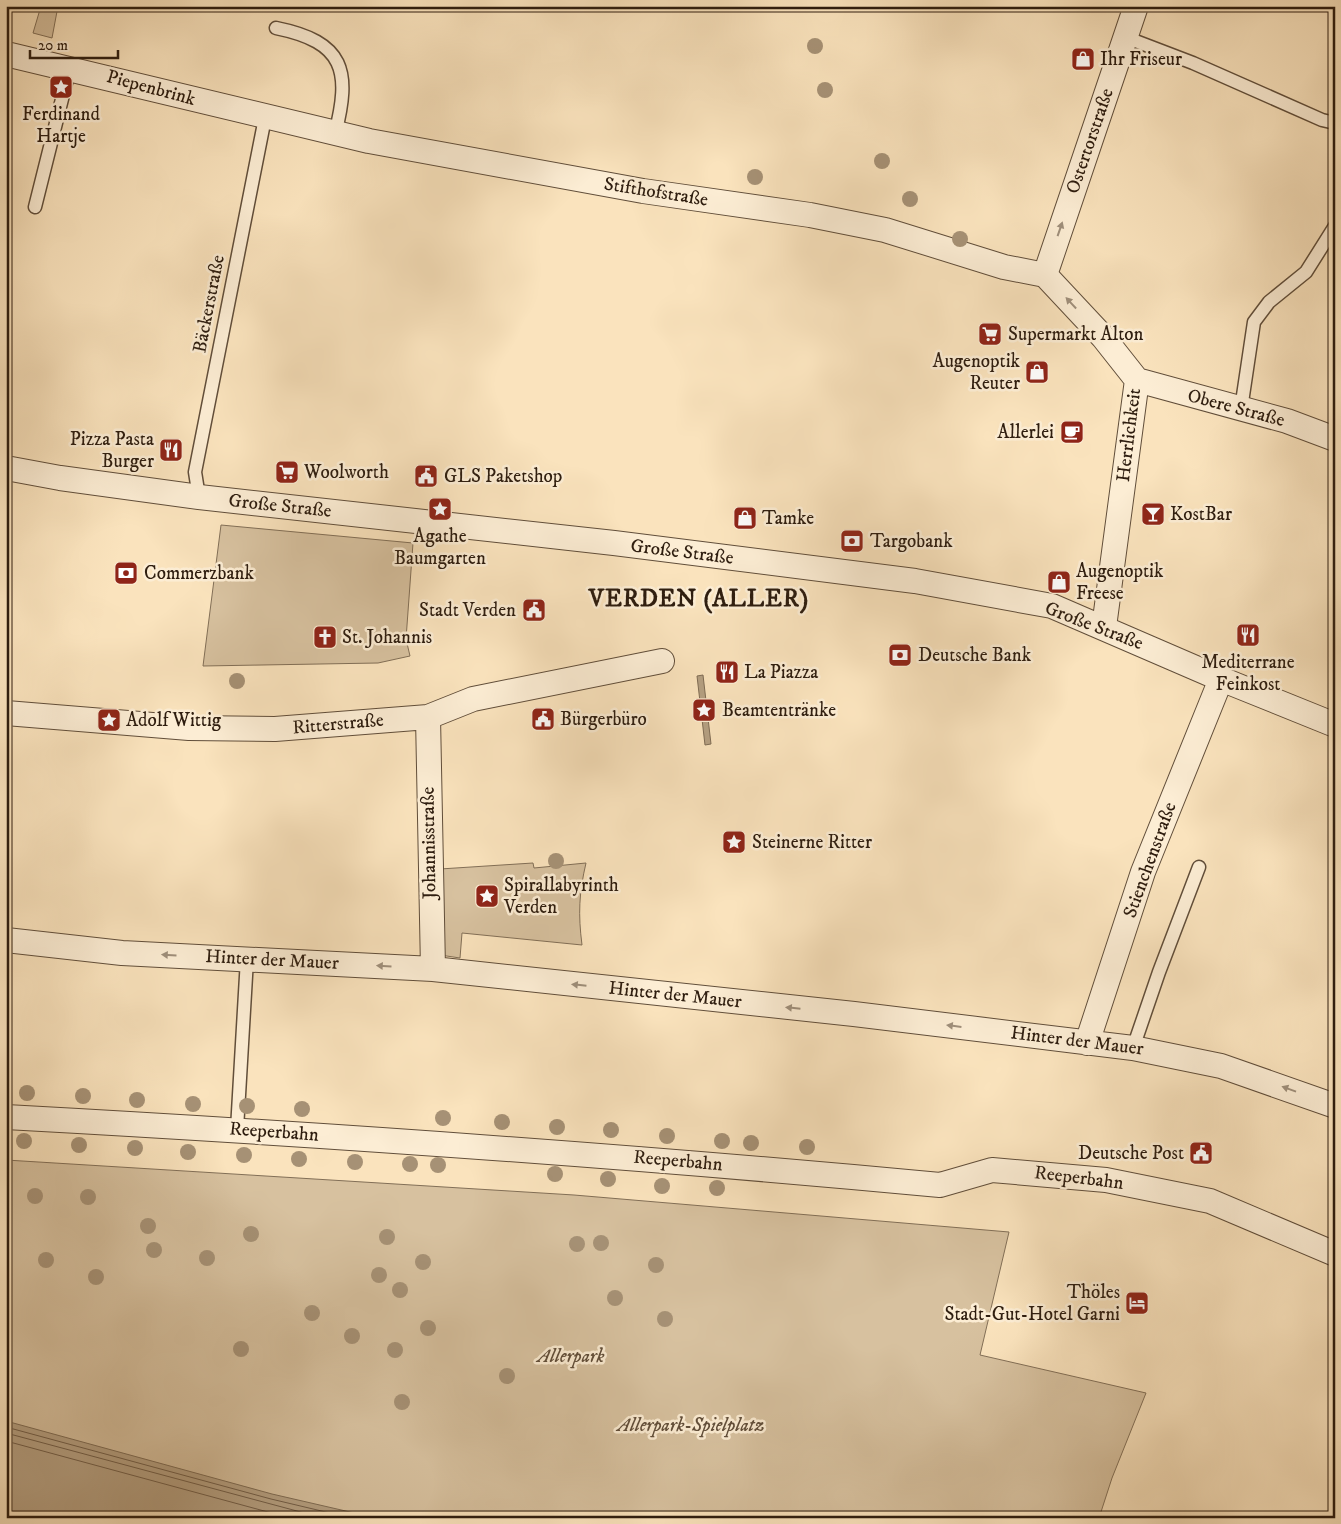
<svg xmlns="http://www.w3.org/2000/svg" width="1341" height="1524" viewBox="0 0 1341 1524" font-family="'IM FELL DW Pica',serif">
	<rect width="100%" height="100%" fill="#fae3bd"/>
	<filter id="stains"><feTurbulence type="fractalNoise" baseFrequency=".004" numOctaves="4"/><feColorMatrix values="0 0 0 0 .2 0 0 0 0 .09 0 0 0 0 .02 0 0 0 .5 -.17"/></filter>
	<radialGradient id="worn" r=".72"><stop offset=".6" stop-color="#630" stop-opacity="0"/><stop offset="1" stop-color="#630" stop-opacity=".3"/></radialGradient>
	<!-- green -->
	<path fill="#d7c19f" stroke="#826f57" d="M41,6H58L52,38L33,33Z
		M221,525L413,543L406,639L410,656L378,663L203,666Z
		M533,863L534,868L586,863C579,893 578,914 582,945L462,933L460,958L440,955V869Z
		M6,1160L574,1195L1009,1232L980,1355L1146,1393L1112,1478L1099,1518H6Z"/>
	<!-- water -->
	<path fill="#b5a082" stroke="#7f6c54" d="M703,675L711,744L705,745L697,676Z
		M6,1421L272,1494L376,1518H6Z"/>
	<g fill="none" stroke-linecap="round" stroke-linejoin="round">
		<!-- shore -->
		<path stroke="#725e48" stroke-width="1" d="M6,1427L271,1499L351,1518
			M6,1433L323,1518
			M6,1441L290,1518"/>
		<!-- lane casing -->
		<g stroke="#614e3a" stroke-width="15">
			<path id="lane" d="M276,28C345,42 351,71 335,134
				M1125,37L1193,63L1322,120L1335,123
				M35,207L70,67
				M1241,409L1254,322L1269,302L1306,272L1335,226
				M199,497L195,472L265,118
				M1133,1048L1159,972L1199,867
				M237,1129L247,959"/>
		</g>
		<!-- street casing -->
		<g stroke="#614e3a" stroke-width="26">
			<path id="street" d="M6,54L369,141L643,191L810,215L885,230L1004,267L1045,275
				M1045,275L1103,337L1137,380L1104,627
				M1045,275L1136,6
				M1137,380L1287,421L1335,439
				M6,468L60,478L199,497L614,543L915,581L1052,606L1221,679L1335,725
				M6,713L189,728L275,729L428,717L473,699L662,661
				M428,717L433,969
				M6,940L122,953L433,969L854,1014L1133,1048L1221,1066L1335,1106
				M1087,1043L1143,872L1221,679
				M6,1117C318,1134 629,1156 940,1185L992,1170L1106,1180L1210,1201L1335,1254"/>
		</g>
		<!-- lane -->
		<use href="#lane" stroke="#fcedd4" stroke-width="12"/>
		<!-- street -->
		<use href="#street" stroke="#fcedd4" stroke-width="24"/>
	</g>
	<!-- trees -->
	<g fill="#a69175">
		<circle cx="815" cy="46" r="8"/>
		<circle cx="825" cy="90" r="8"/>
		<circle cx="882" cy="161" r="8"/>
		<circle cx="755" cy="177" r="8"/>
		<circle cx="910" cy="199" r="8"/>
		<circle cx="960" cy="239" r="8"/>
		<circle cx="237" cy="681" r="8"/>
		<circle cx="556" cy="861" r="8"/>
		<circle cx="27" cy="1093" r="8"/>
		<circle cx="83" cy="1096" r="8"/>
		<circle cx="137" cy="1100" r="8"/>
		<circle cx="193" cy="1104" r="8"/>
		<circle cx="247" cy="1106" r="8"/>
		<circle cx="302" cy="1109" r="8"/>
		<circle cx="443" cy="1118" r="8"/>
		<circle cx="502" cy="1122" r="8"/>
		<circle cx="557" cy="1127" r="8"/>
		<circle cx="611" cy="1130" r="8"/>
		<circle cx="667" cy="1136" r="8"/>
		<circle cx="24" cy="1141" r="8"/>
		<circle cx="722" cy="1141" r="8"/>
		<circle cx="751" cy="1143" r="8"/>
		<circle cx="79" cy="1145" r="8"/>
		<circle cx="807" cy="1147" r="8"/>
		<circle cx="135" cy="1148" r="8"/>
		<circle cx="188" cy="1152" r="8"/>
		<circle cx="244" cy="1155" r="8"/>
		<circle cx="299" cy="1159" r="8"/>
		<circle cx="355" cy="1162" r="8"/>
		<circle cx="410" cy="1164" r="8"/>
		<circle cx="438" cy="1165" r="8"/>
		<circle cx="555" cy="1174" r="8"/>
		<circle cx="608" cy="1179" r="8"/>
		<circle cx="662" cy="1186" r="8"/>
		<circle cx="717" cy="1188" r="8"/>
		<circle cx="35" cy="1196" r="8"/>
		<circle cx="88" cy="1197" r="8"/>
		<circle cx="148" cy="1226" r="8"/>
		<circle cx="251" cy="1234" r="8"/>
		<circle cx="387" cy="1237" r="8"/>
		<circle cx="601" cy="1243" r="8"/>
		<circle cx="577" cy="1244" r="8"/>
		<circle cx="154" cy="1250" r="8"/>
		<circle cx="207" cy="1258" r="8"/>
		<circle cx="46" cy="1260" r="8"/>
		<circle cx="423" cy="1262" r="8"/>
		<circle cx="656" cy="1265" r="8"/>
		<circle cx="379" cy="1275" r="8"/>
		<circle cx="96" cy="1277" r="8"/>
		<circle cx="400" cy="1290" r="8"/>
		<circle cx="615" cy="1298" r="8"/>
		<circle cx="312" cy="1313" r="8"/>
		<circle cx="665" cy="1319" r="8"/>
		<circle cx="428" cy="1328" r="8"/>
		<circle cx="352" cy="1336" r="8"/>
		<circle cx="241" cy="1349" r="8"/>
		<circle cx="395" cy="1350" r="8"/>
		<circle cx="507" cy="1376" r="8"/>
		<circle cx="402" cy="1402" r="8"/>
	</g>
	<!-- one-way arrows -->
	<defs><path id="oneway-solid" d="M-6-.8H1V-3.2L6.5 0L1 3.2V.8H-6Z" transform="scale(1.25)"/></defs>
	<g fill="#9f8f7b">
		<use href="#oneway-solid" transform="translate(1060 229) rotate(-71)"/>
		<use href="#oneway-solid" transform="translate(1071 303) rotate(-133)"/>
		<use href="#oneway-solid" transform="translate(169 955) rotate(-177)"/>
		<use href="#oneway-solid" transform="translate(384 966) rotate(-177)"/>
		<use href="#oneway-solid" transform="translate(579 985) rotate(-174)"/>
		<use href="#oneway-solid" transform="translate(793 1008) rotate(-174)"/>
		<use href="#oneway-solid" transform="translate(954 1026) rotate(-173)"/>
		<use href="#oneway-solid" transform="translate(1289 1089) rotate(-160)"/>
	</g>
	<!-- icons -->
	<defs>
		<g id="shop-square" transform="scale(1.25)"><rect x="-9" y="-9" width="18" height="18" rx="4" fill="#8f2418" stroke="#fcedd4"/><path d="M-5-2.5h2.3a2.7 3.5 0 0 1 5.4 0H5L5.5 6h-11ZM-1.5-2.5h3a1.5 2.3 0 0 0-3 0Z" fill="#fff"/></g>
		<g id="sight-square" transform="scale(1.25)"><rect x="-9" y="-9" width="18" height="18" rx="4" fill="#8f2418" stroke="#fcedd4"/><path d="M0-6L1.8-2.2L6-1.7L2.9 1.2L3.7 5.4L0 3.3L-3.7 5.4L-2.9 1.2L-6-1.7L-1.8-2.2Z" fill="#fff"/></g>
		<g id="supermarket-square" transform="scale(1.25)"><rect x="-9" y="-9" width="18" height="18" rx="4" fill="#8f2418" stroke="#fcedd4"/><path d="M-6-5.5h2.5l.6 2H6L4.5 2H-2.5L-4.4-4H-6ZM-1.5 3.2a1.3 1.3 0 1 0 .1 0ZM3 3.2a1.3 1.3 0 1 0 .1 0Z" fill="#fff"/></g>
		<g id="cafe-square" transform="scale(1.25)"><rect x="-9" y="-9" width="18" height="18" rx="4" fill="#8f2418" stroke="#fcedd4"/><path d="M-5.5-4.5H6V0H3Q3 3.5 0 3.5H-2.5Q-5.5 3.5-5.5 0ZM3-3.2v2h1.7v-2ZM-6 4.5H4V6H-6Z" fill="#fff"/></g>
		<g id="restaurant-square" transform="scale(1.25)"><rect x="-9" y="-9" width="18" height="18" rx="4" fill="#8f2418" stroke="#fcedd4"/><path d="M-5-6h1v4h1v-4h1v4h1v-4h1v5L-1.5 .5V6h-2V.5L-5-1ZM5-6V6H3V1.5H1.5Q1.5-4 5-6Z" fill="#fff"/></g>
		<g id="civic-square" transform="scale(1.25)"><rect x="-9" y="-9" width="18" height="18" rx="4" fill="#8f2418" stroke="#fcedd4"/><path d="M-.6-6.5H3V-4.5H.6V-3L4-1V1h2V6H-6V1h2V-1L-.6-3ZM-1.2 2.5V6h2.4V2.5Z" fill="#fff"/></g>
		<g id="bar-square" transform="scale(1.25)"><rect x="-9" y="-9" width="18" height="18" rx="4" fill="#8f2418" stroke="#fcedd4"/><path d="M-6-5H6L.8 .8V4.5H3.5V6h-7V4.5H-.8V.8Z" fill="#fff"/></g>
		<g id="bank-square" transform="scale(1.25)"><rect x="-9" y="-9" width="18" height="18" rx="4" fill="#8f2418" stroke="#fcedd4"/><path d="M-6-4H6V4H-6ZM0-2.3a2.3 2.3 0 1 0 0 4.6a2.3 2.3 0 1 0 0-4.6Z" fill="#fff"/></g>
		<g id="church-square" transform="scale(1.25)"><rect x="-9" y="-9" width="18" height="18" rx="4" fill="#8f2418" stroke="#fcedd4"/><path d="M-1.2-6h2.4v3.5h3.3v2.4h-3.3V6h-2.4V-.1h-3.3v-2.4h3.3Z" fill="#fff"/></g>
		<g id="hotel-square" transform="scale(1.25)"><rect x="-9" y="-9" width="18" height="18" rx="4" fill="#8f2418" stroke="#fcedd4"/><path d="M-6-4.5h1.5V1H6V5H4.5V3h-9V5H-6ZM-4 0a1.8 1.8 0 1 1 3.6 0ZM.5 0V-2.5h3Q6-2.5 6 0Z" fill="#fff"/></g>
	</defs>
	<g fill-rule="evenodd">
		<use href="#shop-square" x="1083" y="59"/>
		<use href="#sight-square" x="61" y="87"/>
		<use href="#supermarket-square" x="990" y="334"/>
		<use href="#shop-square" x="1037" y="372"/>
		<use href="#cafe-square" x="1072" y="432"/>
		<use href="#restaurant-square" x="171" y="450"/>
		<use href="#supermarket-square" x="287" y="472"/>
		<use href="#civic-square" x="426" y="476"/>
		<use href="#sight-square" x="440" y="509"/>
		<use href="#bar-square" x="1153" y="514"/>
		<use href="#shop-square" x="745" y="518"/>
		<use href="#bank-square" x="852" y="541"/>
		<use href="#bank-square" x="126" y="573"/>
		<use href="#shop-square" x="1059" y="582"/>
		<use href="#civic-square" x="534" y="610"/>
		<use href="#restaurant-square" x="1248" y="635"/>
		<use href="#church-square" x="325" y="637"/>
		<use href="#bank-square" x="900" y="655"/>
		<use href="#restaurant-square" x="727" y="672"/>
		<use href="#sight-square" x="704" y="710"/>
		<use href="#civic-square" x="543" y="719"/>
		<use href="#sight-square" x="109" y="720"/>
		<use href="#sight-square" x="734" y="842"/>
		<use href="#sight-square" x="487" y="896"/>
		<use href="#civic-square" x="1201" y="1153"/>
		<use href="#hotel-square" x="1137" y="1303"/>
	</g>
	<g text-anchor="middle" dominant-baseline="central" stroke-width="5" stroke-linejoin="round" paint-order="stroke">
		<!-- poi labels -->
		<g font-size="19" fill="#2e1d0f" stroke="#fcedd4" text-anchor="start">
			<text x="1100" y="59">Ihr Friseur</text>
			<text x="61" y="114" text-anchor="middle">Ferdinand<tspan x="61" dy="22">Hartje</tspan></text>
			<text x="1008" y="334">Supermarkt Alton</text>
			<text x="1020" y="361" text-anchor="end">Augenoptik<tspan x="1020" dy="22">Reuter</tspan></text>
			<text x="1054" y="432" text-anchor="end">Allerlei</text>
			<text x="154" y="439" text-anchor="end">Pizza Pasta<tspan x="154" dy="22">Burger</tspan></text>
			<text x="304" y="472">Woolworth</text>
			<text x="444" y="476">GLS Paketshop</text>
			<text x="1170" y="514">KostBar</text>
			<text x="762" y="518">Tamke</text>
			<text x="440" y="536" text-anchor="middle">Agathe<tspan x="440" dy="22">Baumgarten</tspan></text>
			<text x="870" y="541">Targobank</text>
			<text x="1076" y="571">Augenoptik<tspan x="1076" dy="22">Freese</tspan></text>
			<text x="144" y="573">Commerzbank</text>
			<text x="516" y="610" text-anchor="end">Stadt Verden</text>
			<text x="342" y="637">St. Johannis</text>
			<text x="918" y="655">Deutsche Bank</text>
			<text x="1248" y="662" text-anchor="middle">Mediterrane<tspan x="1248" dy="22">Feinkost</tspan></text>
			<text x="744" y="672">La Piazza</text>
			<text x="722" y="710">Beamtentränke</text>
			<text x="560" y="719">Bürgerbüro</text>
			<text x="126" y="720">Adolf Wittig</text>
			<text x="752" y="842">Steinerne Ritter</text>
			<text x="504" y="885">Spirallabyrinth<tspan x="504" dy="22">Verden</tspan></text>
			<text x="1184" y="1153" text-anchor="end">Deutsche Post</text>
			<text x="1120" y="1292" text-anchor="end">Thöles<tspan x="1120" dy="22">Stadt-Gut-Hotel Garni</tspan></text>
		</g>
		<!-- street labels -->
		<g font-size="19" fill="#2e1d0f" stroke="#fcedd4">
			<text transform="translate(151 88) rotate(15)">Piepenbrink</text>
			<text transform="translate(1090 141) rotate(-71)">Ostertorstraße</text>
			<text transform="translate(656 192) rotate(9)">Stifthofstraße</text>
			<text transform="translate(209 304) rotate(-79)">Bäckerstraße</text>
			<text transform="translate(1236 408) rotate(15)">Obere Straße</text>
			<text transform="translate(1129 435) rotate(-83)">Herrlichkeit</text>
			<text transform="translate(280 506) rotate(6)">Große Straße</text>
			<text transform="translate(682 552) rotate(7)">Große Straße</text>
			<text transform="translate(1094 626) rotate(21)">Große Straße</text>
			<text transform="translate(338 724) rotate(-5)">Ritterstraße</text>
			<text transform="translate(429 843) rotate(-91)">Johannisstraße</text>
			<text transform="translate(1150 860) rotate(-70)">Stienchenstraße</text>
			<text transform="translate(272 960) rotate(3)">Hinter der Mauer</text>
			<text transform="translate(675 995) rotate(6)">Hinter der Mauer</text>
			<text transform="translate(1077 1041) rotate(7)">Hinter der Mauer</text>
			<text transform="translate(274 1132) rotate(4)">Reeperbahn</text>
			<text transform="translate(678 1161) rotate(5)">Reeperbahn</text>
			<text transform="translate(1079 1178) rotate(7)">Reeperbahn</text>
		</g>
		<!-- park labels -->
		<g font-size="19" font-style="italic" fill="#614e3a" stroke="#fcedd4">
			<text x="571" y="1356">Allerpark</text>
			<text x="691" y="1425">Allerpark-Spielplatz</text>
		</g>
		<!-- district labels -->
		<g font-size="24" font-weight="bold" letter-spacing="1" fill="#2e1d0f" stroke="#fcedd4">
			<text x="699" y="599">VERDEN (ALLER)</text>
		</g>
	</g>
	<!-- margin -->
	<rect width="1341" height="1524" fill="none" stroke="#fae3bd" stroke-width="25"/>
	<rect x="8" y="8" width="1326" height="1509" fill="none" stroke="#2e1d0f" stroke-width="2.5"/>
	<rect x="12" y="12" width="1316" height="1499" fill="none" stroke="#2e1d0f"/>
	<!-- scale -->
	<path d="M30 50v8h88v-8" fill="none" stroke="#2e1d0f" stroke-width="2.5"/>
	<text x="38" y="50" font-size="15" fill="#2e1d0f" stroke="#fcedd4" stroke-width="4" paint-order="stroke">20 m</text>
	<rect width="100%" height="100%" filter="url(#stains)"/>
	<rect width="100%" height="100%" fill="url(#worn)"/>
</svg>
